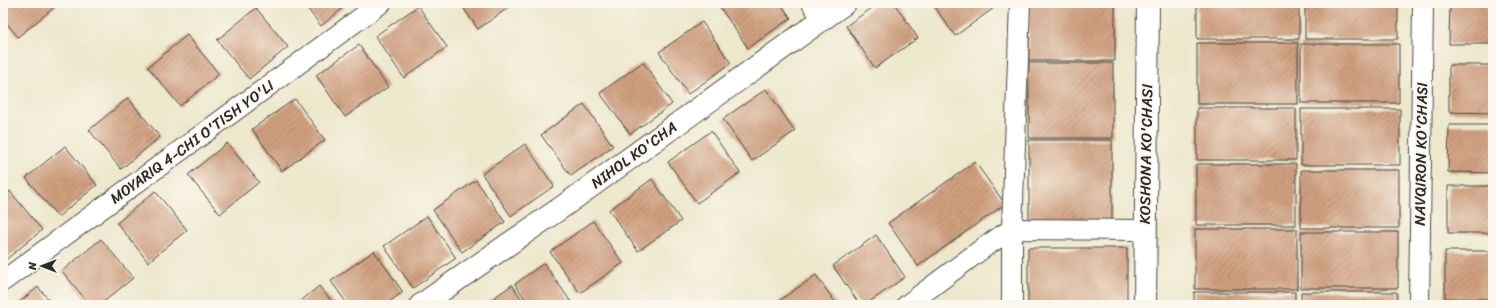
<svg xmlns="http://www.w3.org/2000/svg" width="1496" height="308" viewBox="0 0 1496 308" font-family="Sriracha,sans-serif">
	<defs>
		<pattern id="building-hatch" width="6" height="6" patternUnits="userSpaceOnUse"><rect width="6" height="6" fill="#d09f7f"/><path d="M-1 1l2-2M0 6l6-6M5 7l2-2" fill="none" stroke="#a98268"/></pattern>
	</defs>
	<rect width="100%" height="100%" fill="#fbf7ec"/>
	<filter id="ink" filterUnits="userSpaceOnUse"><feTurbulence type="fractalNoise" baseFrequency=".025" numOctaves="2"/><feDisplacementMap in="SourceGraphic" scale="8" xChannelSelector="R" yChannelSelector="G"/><feConvolveMatrix kernelMatrix="1 2 1 2 8 2 1 2 1" color-interpolation-filters="sRGB"/></filter>
	<filter id="wash" filterUnits="userSpaceOnUse"><feTurbulence type="fractalNoise" baseFrequency=".012" numOctaves="4" result="noise"/><feDisplacementMap in="SourceGraphic" scale="16" xChannelSelector="R" yChannelSelector="G"/><feGaussianBlur stdDeviation="0.9" result="paint"/><feColorMatrix in="noise" values="0 0 0 0 0 0 0 0 0 0 0 0 0 0 0 0 0 1.4 0 .05"/><feComposite in="paint" operator="in"/></filter>
	<g filter="url(#wash)">
		<rect width="100%" height="100%" fill="#ede7cc"/>
		<g id="blocks">
			<!-- building -->
			<path fill="url(#building-hatch)" d="M3,3H55L57,5L18,37L3,19Z
				M303,3H349L321,26Z
				M460,3H515L478,29Z
				M723,3H780L791,18L748,48L719,6Z
				M879,3H894L918,38L875,68L846,26Z
				M932,3H997L998,5L955,36Z
				M1029,3H1115V61H1029Z
				M1197,3H1299V39H1197Z
				M1305,3H1398V39H1305Z
				M1450,3H1493V44H1449Z
				M418,6L447,47L404,78L375,36Z
				M256,8L288,47L249,79L217,40Z
				M702,22L731,63L688,94L659,52Z
				M187,35L219,74L180,106L148,67Z
				M1197,43H1298V104H1197Z
				M1301,44H1399V103H1301Z
				M359,45L388,87L345,117L316,75Z
				M643,62L672,104L630,134L600,93Z
				M1029,63H1113V138H1029Z
				M1449,65H1493V113L1449,112Z
				M766,89L795,131L752,161L723,119Z
				M128,98L160,137L121,169L89,130Z
				M295,99L325,140L282,171L252,129Z
				M584,104L613,146L571,176L541,135Z
				M1197,108H1296V160H1197Z
				M1301,109H1400V165H1301Z
				M1449,125H1493V173L1448,172Z
				M711,131L740,173L697,203L668,162Z
				M1029,140H1112V222H1029Z
				M227,143L259,182L220,214L188,175Z
				M525,144L554,186L511,216L482,174Z
				M65,146L97,185L58,217L26,178Z
				M975,162L1005,204L918,266L888,223Z
				M1196,164H1296V225H1196Z
				M1301,170H1399V228H1301Z
				M652,179L681,221L638,251L609,210Z
				M476,180L505,222L462,252L433,210Z
				M1448,186H1493V233H1448Z
				M10,191L42,230L3,262V196Z
				M155,191L187,230L148,262L117,223Z
				M427,216L456,258L413,288L384,246Z
				M593,221L623,263L580,293L550,252Z
				M1195,229H1297V289H1195Z
				M1301,232H1398V288H1301Z
				M876,235L905,277L865,305H860L833,266Z
				M101,239L133,278L100,305H90L62,271Z
				M1028,248H1127V305H1028Z
				M374,251L403,292L385,305H348L331,281Z
				M1445,251H1491L1490,299L1445,298Z
				M544,263L573,305H529L515,284Z
				M816,275L837,305H773Z
				M512,285L526,305H484Z
				M319,286L335,305H296Z
				M38,287L53,305H16Z
				M1194,292H1295V305H1194Z
				M1301,292H1397V305H1301Z"/>
		</g>
	</g>
	<g filter="url(#ink)">
		<use href="#blocks" fill-opacity="0" stroke="#484743" stroke-width="1"/>
		<g fill="none" stroke-linecap="round" stroke-linejoin="round">
			<!-- minor casing -->
			<g stroke="#484743" stroke-width="22">
				<path id="minor" d="M812,3L822,19
					M1012,229L1145,230
					M3,281L381,3
					M907,305L986,246L1012,229
					M1012,305V229L1020,3
					M1419,305L1423,3"/>
			</g>
			<!-- tertiary casing -->
			<g stroke="#484743" stroke-width="24">
				<path id="tertiary" d="M421,305L565,205L845,3
					M1145,305L1148,3"/>
			</g>
			<!-- minor -->
			<use href="#minor" stroke="#fff" stroke-width="20"/>
			<!-- tertiary -->
			<use href="#tertiary" stroke="#fff" stroke-width="22"/>
		</g>
	</g>
	<g text-anchor="middle" dominant-baseline="central" stroke-width="4" stroke-linejoin="round" paint-order="stroke">
		<!-- street labels -->
		<g font-size="15" fill="#2b2b2b" stroke="#fbf7ec">
			<text transform="translate(192 142) rotate(-36)">MOYARIQ 4-CHI O'TISH YO'LI</text>
			<text transform="translate(1146 154) rotate(-89)">KOSHONA KO'CHASI</text>
			<text transform="translate(1421 154) rotate(-89)">NAVQIRON KO'CHASI</text>
			<text transform="translate(634 155) rotate(-36)">NIHOL KO'CHA</text>
		</g>
	</g>
	<!-- margin -->
	<rect width="1496" height="308" fill="none" stroke="#fbf7ec" stroke-width="16"/>
	<!-- north arrow -->
	<g transform="translate(42 266) rotate(270)" stroke="#fbf7ec" stroke-width="3" paint-order="stroke">
	<path d="M0-3L7 15L0 10L-7 15Z" fill="#2b2b2b"/>
	<text y="-6" font-size="11" font-weight="bold" text-anchor="middle" fill="#2b2b2b">N</text>
	</g>
</svg>
